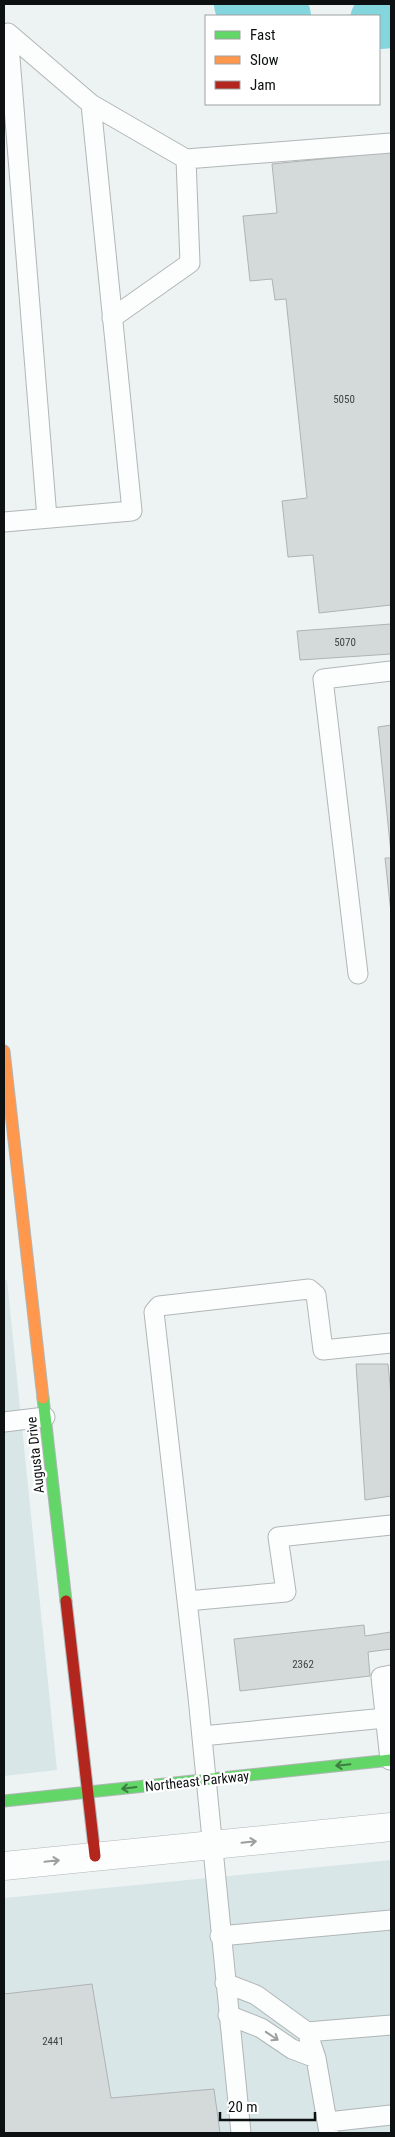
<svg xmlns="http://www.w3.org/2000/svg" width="395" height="2137" viewBox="0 0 395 2137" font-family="'Roboto Condensed',sans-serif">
	<rect width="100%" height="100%" fill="#edf3f3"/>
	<!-- built -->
	<path fill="#d8e6e7" d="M4,1280H7L57,1770L4,1776Z
		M391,1860V2133H4V1898Z"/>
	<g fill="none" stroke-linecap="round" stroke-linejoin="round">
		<!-- river -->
		<path stroke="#84d6de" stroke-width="58" d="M243,4L282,16
			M379,20L391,19"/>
	</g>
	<!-- building -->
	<path fill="#d4d9d9" stroke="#afb3b3" d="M391,152V605L319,613L313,555L288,557L282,501L307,498L286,299L275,300L272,279L250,281L243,216L277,213L272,164Z
		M391,624V654L300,660L297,631Z
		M391,725V853L378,727Z
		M385,858H391V913Z
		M356,1364H388L391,1395V1496L365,1500Z
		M364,1625L365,1636L391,1632V1649L368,1652L370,1676L240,1691L234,1639Z
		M92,1984L111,2098L214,2089L220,2133H4V1994Z"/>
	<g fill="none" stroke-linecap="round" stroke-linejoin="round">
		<!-- lane casing -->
		<g stroke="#b1b6b6" stroke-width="21">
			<path id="lane" d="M91,104L186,159L190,263L112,318
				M186,159L391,143
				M4,522L132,511L91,104L8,33L47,518
				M358,974L323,679L391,671
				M4,1422L45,1417
				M187,1601L286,1592L278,1537L391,1525
				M202,1736L385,1718
				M390,1760L381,1677L391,1675
				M220,1936L391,1920
				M225,1983L256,1995L307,2032L316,2058L292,2049L261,2028L228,2015
				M307,2032L391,2025
				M316,2058L329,2133
				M328,2122L391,2115
				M241,2133L198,1697L154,1312L159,1306L309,1289L316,1295L323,1350L391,1343"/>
		</g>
		<!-- street casing -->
		<g stroke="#b1b6b6" stroke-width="29">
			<path id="street" d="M4,1866L391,1827"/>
		</g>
		<!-- fast casing -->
		<g stroke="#b1b6b6" stroke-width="13">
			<path id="fast" d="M43,1398L66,1601
				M4,1801L391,1760"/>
		</g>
		<!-- slow casing -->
		<g stroke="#b1b6b6" stroke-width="13">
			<path id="slow" d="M4,1051L43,1398"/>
		</g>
		<!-- jam casing -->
		<g stroke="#b1b6b6" stroke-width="13">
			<path id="jam" d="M66,1601L95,1856"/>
		</g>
		<!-- lane -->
		<use href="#lane" stroke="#fcfdfd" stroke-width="19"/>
		<!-- street -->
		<use href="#street" stroke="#fcfdfd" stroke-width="28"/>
		<!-- fast -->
		<use href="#fast" stroke="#63d668" stroke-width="11"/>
		<!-- slow -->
		<use href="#slow" stroke="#ff974d" stroke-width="11"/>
		<!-- jam -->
		<use href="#jam" stroke="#b3261e" stroke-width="11"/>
	</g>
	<!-- one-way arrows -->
	<defs><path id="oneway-shaft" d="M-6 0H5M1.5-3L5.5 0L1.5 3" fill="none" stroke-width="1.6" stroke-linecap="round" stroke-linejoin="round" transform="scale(1.25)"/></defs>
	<g stroke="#3c7d41">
		<use href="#oneway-shaft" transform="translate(343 1765) rotate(174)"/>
		<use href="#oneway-shaft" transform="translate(129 1788) rotate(173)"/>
	</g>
	<g stroke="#9c9f9f">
		<use href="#oneway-shaft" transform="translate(249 1842) rotate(-6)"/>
		<use href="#oneway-shaft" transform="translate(52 1861) rotate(-6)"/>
		<use href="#oneway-shaft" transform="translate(272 2036) rotate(34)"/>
	</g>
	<g text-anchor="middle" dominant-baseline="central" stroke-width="4.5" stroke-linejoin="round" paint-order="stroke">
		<!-- number labels -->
		<g font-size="11" fill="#404444">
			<text x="344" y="399">5050</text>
			<text x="345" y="642">5070</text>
			<text x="303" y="1664">2362</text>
			<text x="53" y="2041">2441</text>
		</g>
		<!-- street labels -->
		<g font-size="14" fill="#0d1111" stroke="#fff">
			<text transform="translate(35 1455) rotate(-96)">Augusta Drive</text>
			<text transform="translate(197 1781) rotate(-6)">Northeast Parkway</text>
		</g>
	</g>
	<!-- border -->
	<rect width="395" height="2137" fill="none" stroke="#0d1111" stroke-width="10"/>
	<!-- legend -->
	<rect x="205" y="15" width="175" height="90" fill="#ffffff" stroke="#9ea0a0"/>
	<rect x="215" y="31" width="25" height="8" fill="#63d668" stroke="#9ea0a0"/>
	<text x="250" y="40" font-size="15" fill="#0d1111">Fast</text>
	<rect x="215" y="56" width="25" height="8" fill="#ff974d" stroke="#9ea0a0"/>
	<text x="250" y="65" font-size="15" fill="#0d1111">Slow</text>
	<rect x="215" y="81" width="25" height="8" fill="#b3261e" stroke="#9ea0a0"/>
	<text x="250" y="90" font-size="15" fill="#0d1111">Jam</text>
	<!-- scale -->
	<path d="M220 2112v8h95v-8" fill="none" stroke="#0d1111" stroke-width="2.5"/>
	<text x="228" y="2112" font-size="15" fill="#0d1111" stroke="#ffffff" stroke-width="4" paint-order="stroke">20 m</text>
</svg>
